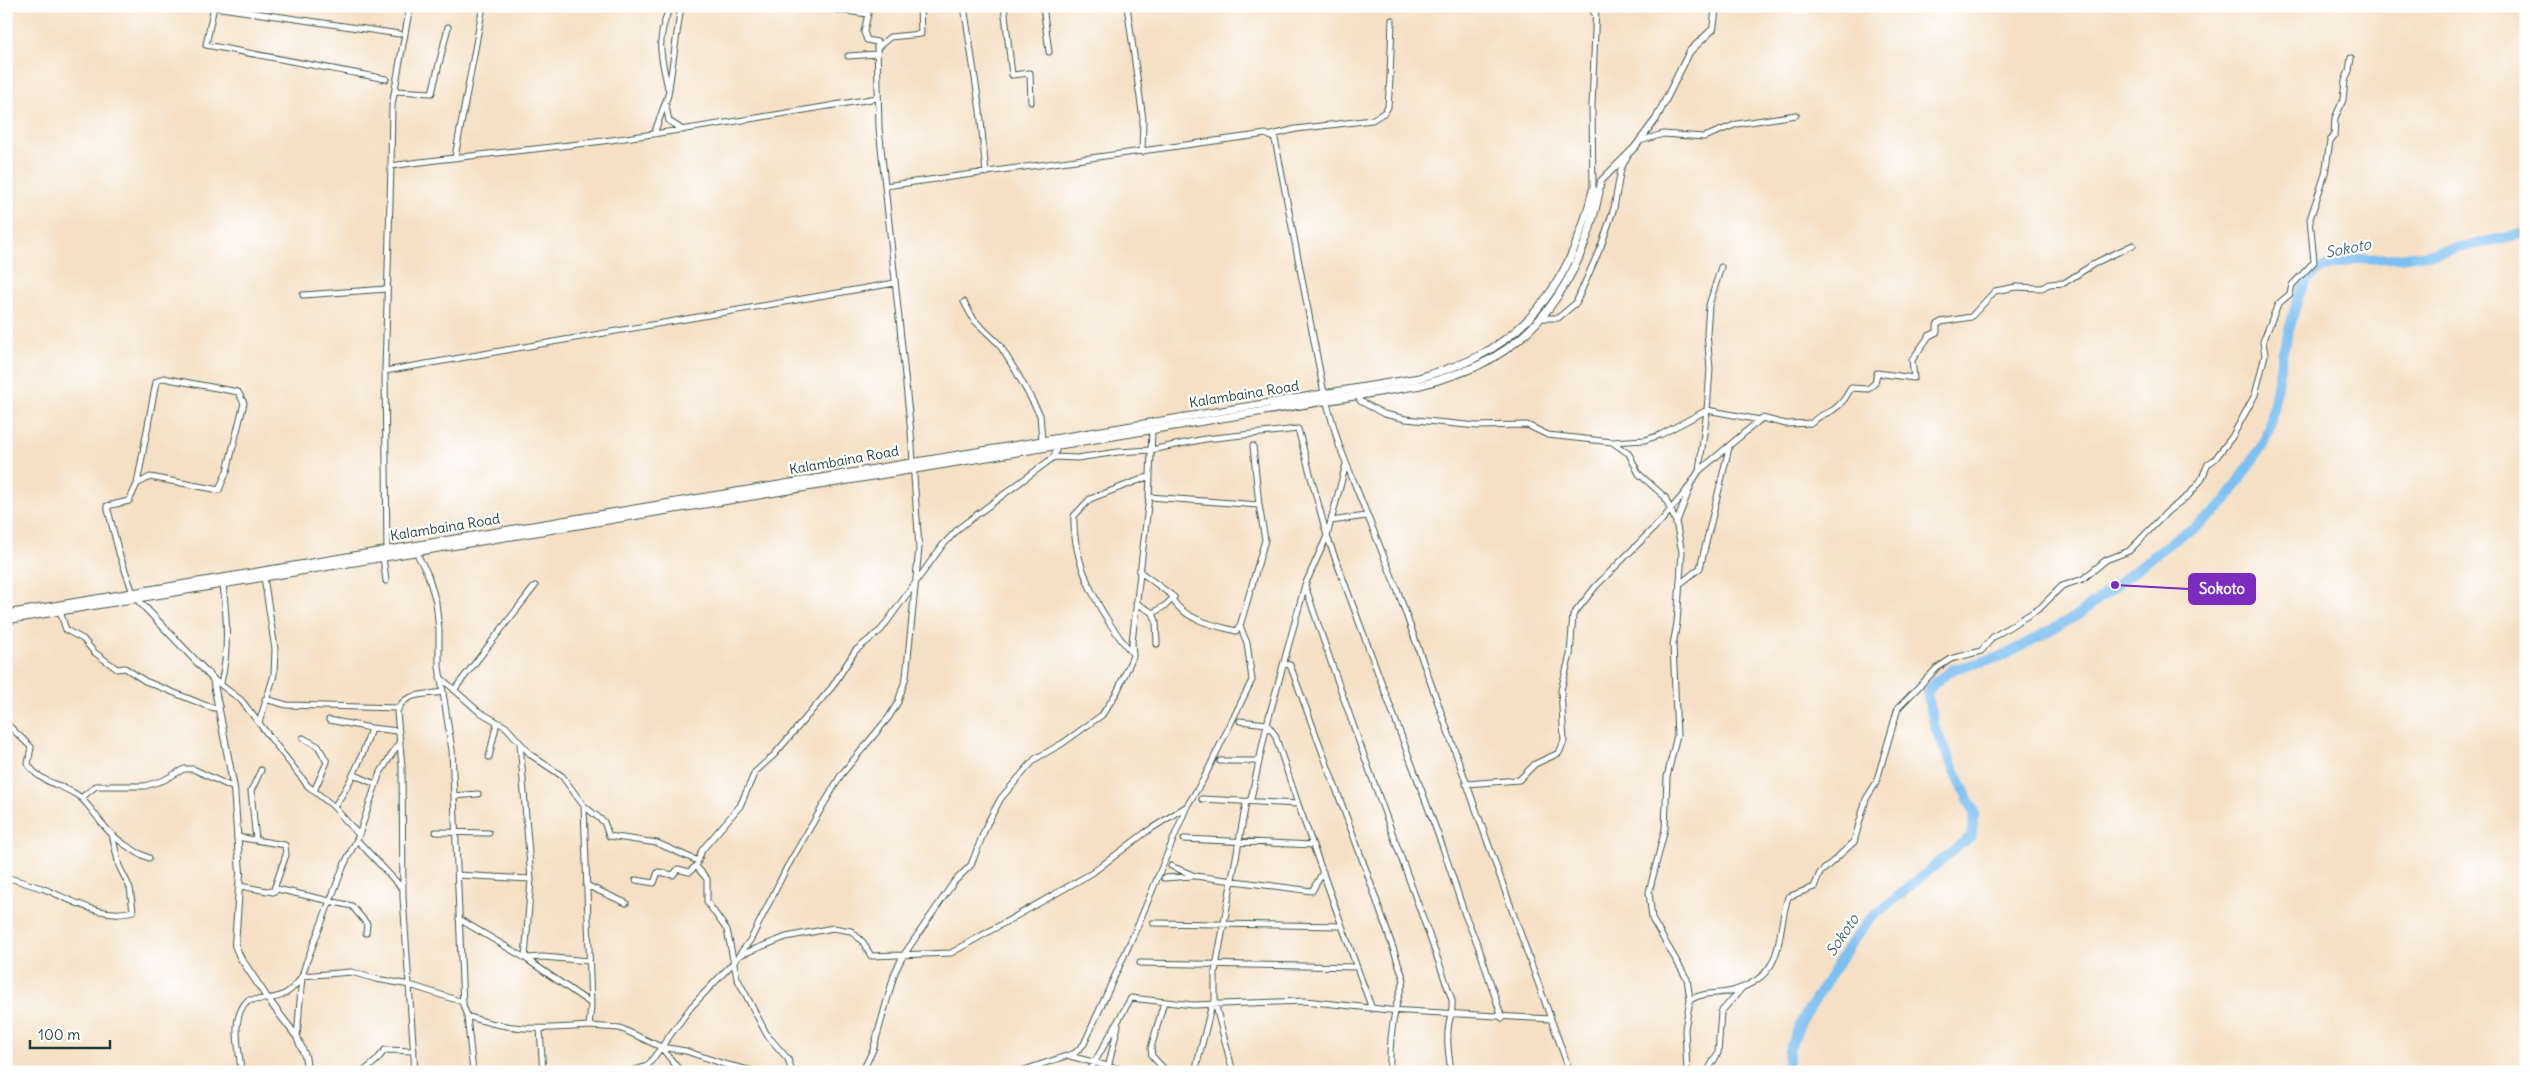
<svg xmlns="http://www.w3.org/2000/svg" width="2532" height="1078" viewBox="0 0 2532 1078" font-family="Delius,sans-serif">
	<rect width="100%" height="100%" fill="#fff"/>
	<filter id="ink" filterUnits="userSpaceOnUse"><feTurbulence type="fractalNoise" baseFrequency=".02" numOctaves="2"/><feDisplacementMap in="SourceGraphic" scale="10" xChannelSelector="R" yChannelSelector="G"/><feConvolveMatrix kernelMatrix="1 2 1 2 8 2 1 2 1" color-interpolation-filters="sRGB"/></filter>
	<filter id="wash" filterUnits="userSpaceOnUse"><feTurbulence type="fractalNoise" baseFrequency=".0096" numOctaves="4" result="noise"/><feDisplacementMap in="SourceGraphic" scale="20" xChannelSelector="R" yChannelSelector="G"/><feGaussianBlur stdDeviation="1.12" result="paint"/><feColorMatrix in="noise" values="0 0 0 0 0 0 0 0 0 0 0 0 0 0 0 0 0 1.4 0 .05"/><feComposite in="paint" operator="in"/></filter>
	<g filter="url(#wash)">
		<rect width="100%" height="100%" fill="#f5e0c5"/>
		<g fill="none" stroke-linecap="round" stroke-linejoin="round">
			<!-- river -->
			<path stroke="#7bbff1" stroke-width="10" d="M1787,1072L1789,1050L1801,1022L1849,946L1870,919L1971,836L1975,814L1935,728L1927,693L1935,682L1954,669L2003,656L2078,615L2180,535L2193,529L2213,514L2227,499L2263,444L2270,426L2283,351L2299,295L2308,278L2322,268L2355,259L2399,258L2435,253L2526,233"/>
		</g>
	</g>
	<g filter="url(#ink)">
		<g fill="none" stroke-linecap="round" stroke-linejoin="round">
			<!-- minor casing -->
			<g stroke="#3f554a" stroke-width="7">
				<path id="minor" d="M214,6L206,45L386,79
					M964,6L980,111L986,173
					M1004,6L1012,75L1030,73L1031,102
					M1043,6L1049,52
					M1127,6L1143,119L1142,152
					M1589,6L1595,14
					M214,7L399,34
					M877,48L890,37L921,34L920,6
					M848,56L877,54
					M668,88C660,52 656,42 670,6
					M395,91L432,93L448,27
					M666,106L669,121L683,130
					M654,134L668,95L681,6
					M1272,135L1296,129L1372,120L1385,112L1388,107L1390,78L1392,20
					M1640,141L1663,134L1704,137L1737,124L1796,115
					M455,157L483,6
					M391,166L392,105L410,6
					M885,186L1266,134L1275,139L1324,393L1339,445L1397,589L1570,1072
					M1593,190L1592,106L1596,6
					M303,295L387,289
					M964,302L974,320L999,344L1017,373L1040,415L1042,440
					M1542,318H1558L1576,303L1601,246L1614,208L1621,169L1627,157
					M385,371L895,283
					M1358,393L1360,401L1384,414L1406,419L1477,426L1527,425L1548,435L1612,442L1645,440L1660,435L1707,410L1710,369L1707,333L1709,305L1721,267
					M1612,442L1629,454L1639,474L1665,497L1676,522L1682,552L1677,623L1673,645L1677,735L1667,777L1665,829L1649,892L1652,919L1687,979L1690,1000L1685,1029L1687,1072
					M1253,446L1259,505
					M1054,457L1077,458L1118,452L1151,450L1205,439L1298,429L1327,536L1305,585L1267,724L1251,799L1246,803L1215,972V1003L1233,1072
					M1346,464L1327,536L1443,848L1465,915L1479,948L1502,1018
					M1699,471L1707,410L1760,420
					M1149,497L1259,505L1265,540L1240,626L1236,631C1213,625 1185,620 1172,599
					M1331,521L1366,516
					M1676,524L1690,488
					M387,552L385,371L391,166C461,156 532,150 603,141C694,129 786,113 877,98
					M416,552L428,575L436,602L439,630V667L452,750L463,1005L467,1016L473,1072
					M383,557L386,581
					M1139,571L1174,597L1166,605L1153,613
					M1680,584L1700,568L1729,448
					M1305,585C1350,724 1404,861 1452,1000C1453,1009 1451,1014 1449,1023C1446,1039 1449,1056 1451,1072
					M133,593L119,553L107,506L129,501L137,484L150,477L219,490L227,471L244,403L238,392L163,378L156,382L137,484
					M1136,603L1153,613L1156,621L1157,644
					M60,611L66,630L83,639L94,652L117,669L125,668L145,681L207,706L215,708L219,706
					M1133,654C1102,619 1072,564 1074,516L1090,499L1150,476
					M1284,663L1290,665L1365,867L1404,980C1393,1010 1389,1040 1390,1072
					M440,677L478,711L506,727L531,755L562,776L584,806L604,822L609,836L657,843L698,861L702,850L740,806L755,772L774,755L832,687L855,651L881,630L942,546L959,528L1054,457L1057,447
					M213,679L241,700L308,786L333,806L359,835
					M221,683C229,650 227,619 223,585
					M454,690L535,586
					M265,699L287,705L398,708
					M329,720L371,728
					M1240,721L1267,724L1275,735L1298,804L1372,1009
					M6,723L31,747L28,764C40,784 63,784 80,797C89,805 97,818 105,827C116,840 134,852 149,858
					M259,723L274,675L275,649L264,577
					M303,738L318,746L327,762L314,791
					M489,757L497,722
					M1220,761H1259
					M355,775L375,784
					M1466,784L1519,780L1535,764L1559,753L1564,741L1561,690L1570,655L1573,615L1596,586L1662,520L1686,491L1699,471L1762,418L1786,424L1812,423C1818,415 1824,415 1833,410C1842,404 1846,397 1851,388L1868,389L1875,383L1877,373L1914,378L1912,360L1929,336L1937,332V325L1941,322L1971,317L1995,291L2016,287L2042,288L2049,284L2064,283L2097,262L2133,245
					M454,796L478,794
					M81,798L96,786H145L164,780L184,769H193L234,788
					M1202,799L1298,804
					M334,807C352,781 363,757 371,728L398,731
					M436,832L489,833
					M237,837L285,845L286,855L274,889
					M1184,839L1313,845
					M256,840L251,791L261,770
					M357,840L402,888
					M698,861L696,866L707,879V902L727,930L737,978L767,1035L788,1059L792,1072
					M1171,866L1195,876L1312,891L1323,872
					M458,875L531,879L520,743
					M6,877C19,881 32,885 44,889C72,900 103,920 133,911L130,888L119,866L112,834
					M1164,878L1193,876
					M531,879L525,958L543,957L589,961
					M636,880L654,883L658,872L673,875L678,869L689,872L696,866
					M586,885L626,903
					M240,886L273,892L277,889L352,906L367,924L366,933
					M459,919L525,958L590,1003
					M1153,923L1341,926
					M740,955L786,937L833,928L851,931L863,942L871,956L951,953L1092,873L1146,832L1187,806
					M1140,963L1357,967
					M1690,1000C1704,991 1720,995 1735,990C1787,974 1775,938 1788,897L1814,887L1820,873L1854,842L1866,799L1876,783L1898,708L1937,668L1951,659L1981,651L1993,637L2040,608L2062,586L2083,579L2106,560L2129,551L2168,511L2189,495L2201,480L2208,464L2215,459L2232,437L2255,395L2265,355L2263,342L2278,304L2290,294L2292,285L2314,262L2310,219L2325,174L2330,141L2334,136L2335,118L2343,100L2345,81L2349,71L2351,58
					M1164,1002L1151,1048L1152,1056L1167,1072
					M467,1016C512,1032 542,1029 589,1026L591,1006L584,806
					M589,1026L620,1028L661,1047L686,1051L724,1064L757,1072
					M540,1029L543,1072
					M297,1037L302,976L306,963L344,865L359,835L379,775L400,741
					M661,1047L681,1072
					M1070,1056L1115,1068L1120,1072
					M1116,1068L1140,1072
					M241,1072C240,1049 229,1018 248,1000C274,999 288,999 302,976L351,972L376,979L410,985L463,1002
					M363,1072L376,1061L385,1050L414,1051
					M415,1072L403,898L402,766L397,712C403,692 426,695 443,692
					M629,1072L647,1066
					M643,1072L691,1007L734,962L751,939L787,867L841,775L889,717L898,702L906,677L919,548L911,433L879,128L877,42L867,40L864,32L868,14L810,6
					M862,1072L873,1050L895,972L903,956L954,882L971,865L987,824L1001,798L1035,759L1063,743L1102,715L1117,692L1133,656L1132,642L1149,497L1152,431
					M1018,1072L1075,1053L1084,1044L1138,925L1187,806L1203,780L1252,680L1247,643L1240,626
					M1089,1072L1131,998L1193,1005L1305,1001L1389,1010L1551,1019
					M1107,1072L1118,1026
					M1195,1072L1212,1004
					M1707,1072L1718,1053L1721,1012L1742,988"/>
			</g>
			<!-- tertiary casing -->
			<g stroke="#3f554a" stroke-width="8">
				<path id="tertiary" d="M1594,191L1599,192L1601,181L1635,147L1656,119L1690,51L1713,29L1716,6
					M136,598L213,679L234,788L240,873L235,945L240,957L268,999L297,1037L305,1056L308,1072"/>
			</g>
			<!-- secondary casing -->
			<g stroke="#3f554a" stroke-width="9">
				<path id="secondary" d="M6,614L1419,378C1437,372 1456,367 1473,359C1542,325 1576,263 1593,190
					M6,620L1421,385C1439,380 1458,374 1475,367C1546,335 1585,265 1599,192"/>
			</g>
			<!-- minor -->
			<use href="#minor" stroke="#fff" stroke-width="5"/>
			<!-- tertiary -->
			<use href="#tertiary" stroke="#fff" stroke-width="6"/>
			<!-- secondary -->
			<use href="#secondary" stroke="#fff" stroke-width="7"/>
		</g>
	</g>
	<g text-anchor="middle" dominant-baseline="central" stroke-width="4.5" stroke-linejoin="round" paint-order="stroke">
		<!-- street labels -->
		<g font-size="14" fill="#1f3d34" stroke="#fff">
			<text transform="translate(1244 394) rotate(-9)">Kalambaina Road</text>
			<text transform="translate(844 460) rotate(-10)">Kalambaina Road</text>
			<text transform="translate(445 527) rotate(-9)">Kalambaina Road</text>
		</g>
		<!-- water labels -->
		<g font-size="15" font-style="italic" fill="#3b646d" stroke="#fff">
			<text transform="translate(2348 248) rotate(-11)">Sokoto</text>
			<text transform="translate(1842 935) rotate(-56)">Sokoto</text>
		</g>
	</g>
	<!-- callouts -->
	<path fill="none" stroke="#7b2cbf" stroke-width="2" d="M2115 585L2189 589"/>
	<circle fill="#7b2cbf" stroke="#fff" stroke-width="2" cx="2115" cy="585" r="5"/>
	<rect fill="#7b2cbf" stroke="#7b2cbf" stroke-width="2" x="2189" y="574" width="66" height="30" rx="5"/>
	<g font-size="15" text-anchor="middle" font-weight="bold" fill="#fff">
		<text x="2222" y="594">Sokoto</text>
	</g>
	<!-- margin -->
	<rect width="2532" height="1078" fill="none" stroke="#fff" stroke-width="25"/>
	<!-- scale -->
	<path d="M30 1040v8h80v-8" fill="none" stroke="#1f3d34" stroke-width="2.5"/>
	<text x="38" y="1040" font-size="15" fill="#1f3d34" stroke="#ffffff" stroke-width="4" paint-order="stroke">100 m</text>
</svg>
